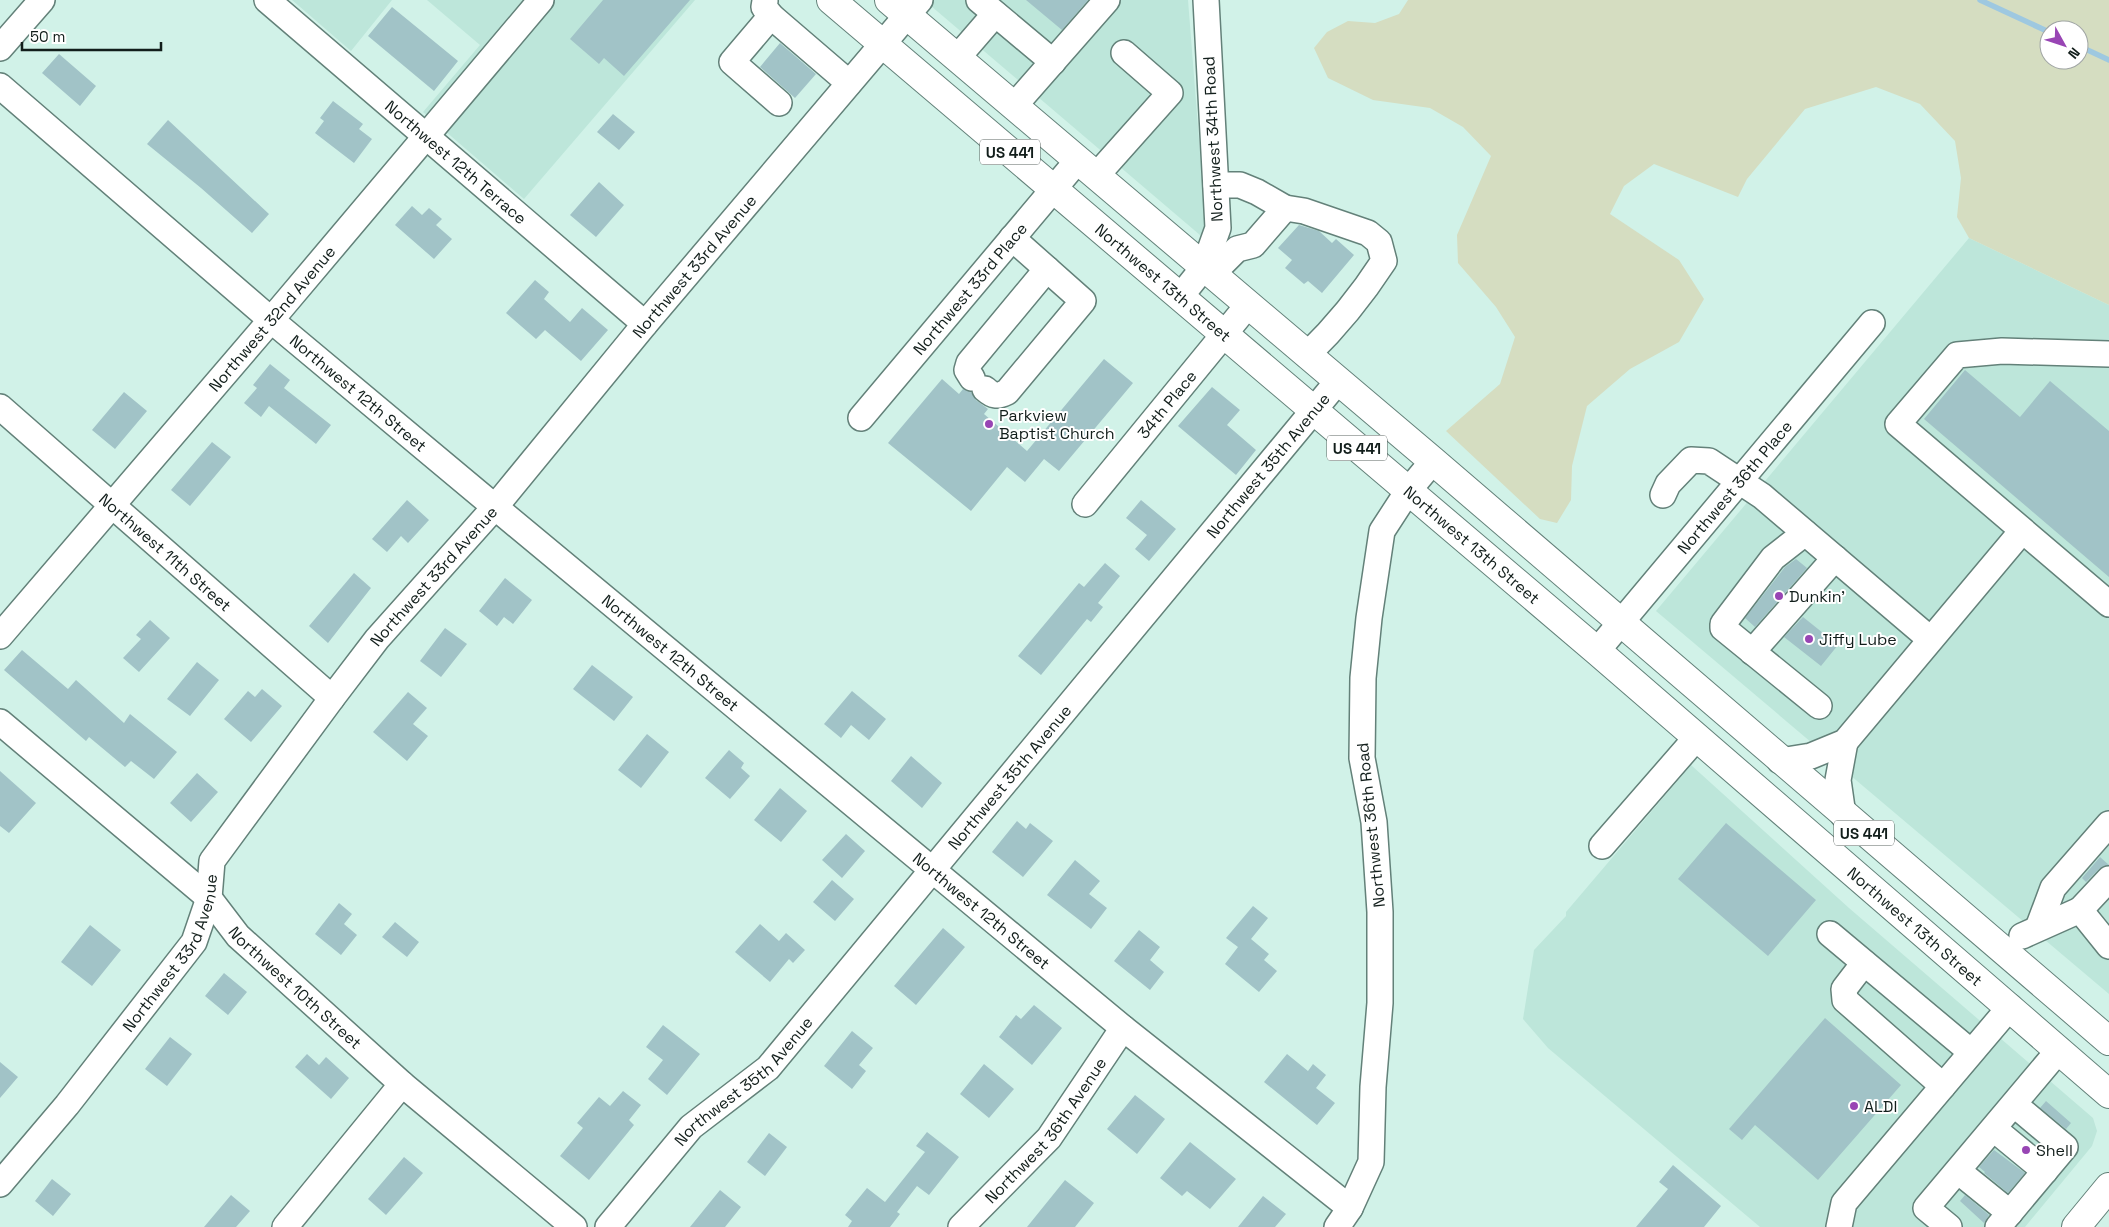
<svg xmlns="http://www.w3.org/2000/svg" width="2109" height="1227" viewBox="0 0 2109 1227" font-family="'Space Grotesk',sans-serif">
	<rect width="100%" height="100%" fill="#d1f2e8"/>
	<!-- built -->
	<path fill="#bde6da" d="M292,0H392L351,51Z
		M427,0H695L524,199L423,112L480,45Z
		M924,0H1188L1207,241Z
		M1969,238L2109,305V994L1656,611Z
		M1691,765L1849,908L2093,1118L2097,1131L2092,1146L2025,1227H1760L1548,1048L1523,1019L1534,950L1566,916V912Z"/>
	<!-- green -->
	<path fill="#d5ddc1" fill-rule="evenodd" d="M1408,0H2109V305L1969,238L1957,217L1961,178L1955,141L1920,104L1876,87L1805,109L1747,179L1738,197L1654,164L1624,186L1610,214L1679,260L1704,299L1679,342L1630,369L1587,406L1572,466L1571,500L1557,523L1540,519L1446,431L1500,384L1515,337L1496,307L1458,263L1457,235L1491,156L1463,127L1430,108L1373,100L1328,78L1314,48L1327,32L1348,21L1375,23L1399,14ZM2049,30H2079V60H2049Z"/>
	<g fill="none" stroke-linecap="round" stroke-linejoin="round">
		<!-- stream -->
		<path stroke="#9ec8e0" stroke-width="5.5" d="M1980,0L2049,32
			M2079,46L2109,60"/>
	</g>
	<!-- building -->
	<path fill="#a1c3c7" d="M603,0H690L624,76L604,58L599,64L570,39Z
		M1026,0H1088L1062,30Z
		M392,7L458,61L434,91L368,36Z
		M780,43L816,74L795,98L760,67Z
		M59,54L96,86L80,106L42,73Z
		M333,101L363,124L359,129L372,139L354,163L315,133L324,121L320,118Z
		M613,114L635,132L619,150L597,132Z
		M168,120L269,214L252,233L201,188L147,144Z
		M599,182L624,205L596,237L570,215Z
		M412,206L422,215L429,208L442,219L436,225L452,239L434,259L395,225Z
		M1299,225L1319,231L1332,243L1336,239L1354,255L1322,293L1308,281L1304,284L1285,268L1292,260L1278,248Z
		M535,280L549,292L544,299L570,322L582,308L608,330L581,361L545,330L536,339L506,313Z
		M1104,359L1133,383L1059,471L1044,459L1025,482L1007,467L971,511L888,443L942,379L959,394L963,389L971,392L976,400L988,409L984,414L1027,451Z
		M270,364L290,380L284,388L331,425L316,444L269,406L261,417L244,403L257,388L253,385Z
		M1965,370L2020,417L2050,381L2109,431V577L1924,419Z
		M1212,387L1240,410L1227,425L1256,450L1236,475L1178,426Z
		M124,392L147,411L115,449L92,430Z
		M212,442L231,457L190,506L171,490Z
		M407,500L429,520L408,543L401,536L387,552L372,539Z
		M1141,500L1176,529L1149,561L1135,549L1147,535L1126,518Z
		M1796,559L1807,568L1755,627L1745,618L1785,567Z
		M1105,563L1120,576L1098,603L1103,607L1091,622L1087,619L1041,675L1018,656L1079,583L1084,587Z
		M354,573L371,588L328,643L309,626Z
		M505,578L532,600L513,624L504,617L497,626L479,611Z
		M1803,617L1838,645L1821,666L1784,637Z
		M150,620L170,638L139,672L123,658L141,639L136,635Z
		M445,628L467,644L441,677L420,661Z
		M22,650L68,689L76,680L124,723L130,714L177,752L154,779L131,761L125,767L89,737L86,741L4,670Z
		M197,662L219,680L190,716L167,699Z
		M592,665L633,697L614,721L573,689Z
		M262,689L282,706L251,742L224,719L248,691L255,697Z
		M852,691L886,719L869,740L851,725L841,738L824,724Z
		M408,692L427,708L413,724L428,736L407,761L373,732Z
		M647,734L669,752L641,788L618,770Z
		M729,750L744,763L741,768L750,776L730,799L705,778Z
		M911,756L942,783L922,808L891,781Z
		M0,771L36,803L9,833L0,826Z
		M197,773L218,792L191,822L170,803Z
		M780,788L807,811L781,842L754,820Z
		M1017,821L1026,829L1030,823L1053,841L1023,877L992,852Z
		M1726,823L1816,900L1768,956L1678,879Z
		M846,834L865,851L842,878L822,860Z
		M2100,857L2109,865L2099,869L2086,882L2082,878Z
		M1075,860L1100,881L1089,894L1107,908L1091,929L1047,895Z
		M832,880L854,899L835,921L813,902Z
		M339,903L352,914L344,924L357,935L341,955L315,934Z
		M1253,906L1268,918L1251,939L1269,954L1264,960L1277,971L1259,992L1225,964L1238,947L1226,938Z
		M395,922L419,942L407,957L382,937Z
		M760,924L779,941L786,933L805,950L793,963L789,959L770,982L735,952Z
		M90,925L121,950L92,986L61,962Z
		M943,928L965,947L916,1005L894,986Z
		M1139,930L1160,947L1150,960L1164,972L1150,990L1114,961Z
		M224,973L247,992L228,1015L205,996Z
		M1034,1005L1062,1028L1032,1065L999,1037L1016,1015L1021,1019Z
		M1825,1018L1901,1085L1818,1180L1755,1125L1742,1140L1729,1129Z
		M663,1025L700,1054L667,1095L648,1079L663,1060L646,1047Z
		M852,1031L873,1048L859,1065L866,1071L852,1089L824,1066Z
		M170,1037L192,1054L167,1086L145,1069Z
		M307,1054L319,1065L326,1057L349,1078L331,1099L295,1067Z
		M1287,1054L1308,1071L1313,1064L1326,1075L1316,1088L1335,1103L1317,1125L1264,1082Z
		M0,1062L18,1077L0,1098Z
		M984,1064L1014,1089L989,1118L960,1094Z
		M623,1091L641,1105L629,1120L634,1125L589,1180L560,1156L583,1128L577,1123L599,1097L610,1106Z
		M1135,1095L1165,1119L1137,1154L1107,1129Z
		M2046,1101L2071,1123L2066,1129L2040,1108Z
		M927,1132L959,1157L929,1195L917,1186L897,1212L900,1214L890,1227H848L852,1221L845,1215L867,1188L885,1202L925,1152L916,1146Z
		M769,1133L787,1147L765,1176L747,1162Z
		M1190,1142L1236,1179L1210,1209L1187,1191L1182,1196L1160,1178Z
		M1994,1150L2025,1173L2008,1193L1984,1173L1985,1172L1979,1167Z
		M404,1157L423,1173L386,1215L368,1199Z
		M1673,1165L1721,1206L1704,1227H1636L1668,1189L1659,1182Z
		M52,1179L71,1194L53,1216L35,1201Z
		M1065,1180L1094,1203L1075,1227H1027Z
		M720,1190L741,1207L725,1227H690Z
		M231,1195L250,1211L236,1227H204Z
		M1965,1195L1989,1215L1984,1223L1960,1201Z
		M1263,1196L1286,1214L1275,1227H1238Z"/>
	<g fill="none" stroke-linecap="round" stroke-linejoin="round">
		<!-- minor casing -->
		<g stroke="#638179" stroke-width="28">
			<g id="minor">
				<path id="s1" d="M267,0L645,324"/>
				<path d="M979,0L1053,62"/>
				<path d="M765,1L764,7L771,16L849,83"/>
				<path d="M771,16L732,62L779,103"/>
				<path d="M0,48L42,0"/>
				<path d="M957,58L995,14"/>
				<path id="s2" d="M0,86L271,320L495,507L1123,1028L1350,1208"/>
				<path d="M1014,106L1107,0"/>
				<path d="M1096,176L1170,93L1124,53"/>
				<path d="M1216,185H1240L1257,192L1285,208L1304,211L1368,233L1379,242L1384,261C1362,295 1336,327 1307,355"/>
				<path d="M1212,274L1237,249L1253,245L1285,208"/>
				<path d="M1180,297L1204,267L1218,228L1206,0"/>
				<path d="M2109,354L2002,351L1957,355L1898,424L2109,604"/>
				<path d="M972,378L967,370L969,363L1047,269"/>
				<path d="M985,389C993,396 997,397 1007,392L1083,301L1012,238"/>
				<path id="s3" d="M0,407L332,698"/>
				<path id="s4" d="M861,418L1078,160"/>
				<path d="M1663,495L1668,484L1691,460L1709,461L1762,496L1930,639"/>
				<path id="s5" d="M1085,504L1248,305"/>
				<path d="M1805,533L1773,558L1723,624V628L1819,706"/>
				<path id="s6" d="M0,636L271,320L541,0"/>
				<path id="s7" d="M1597,651L1872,323"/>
				<path d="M1752,652L1835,558"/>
				<path id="s8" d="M0,722L209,898L238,936L402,1084L574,1227"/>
				<path d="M1780,761L1811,756L1845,742L2022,531"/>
				<path d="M1843,815L1838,780L1845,742"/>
				<path d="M1602,846L1697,737"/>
				<path d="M2080,910L2109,879"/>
				<path d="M2038,928L2053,888L2109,824"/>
				<path d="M1830,934L1971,1052"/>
				<path d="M2022,936L2080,910L2109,946"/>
				<path d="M1864,963L1844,989L1845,1000L1943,1086"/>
				<path d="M1994,1129L2045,1171"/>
				<path d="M1958,1171L2010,1213"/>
				<path id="s9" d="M0,1184L67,1105L194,942L209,898L212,861L332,698L377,639L495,507L645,324L920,0"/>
				<path d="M285,1227L402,1084"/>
				<path id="s10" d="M608,1227L691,1127L768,1068L1338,381"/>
				<path id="s11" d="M961,1227L1049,1138L1123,1028"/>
				<path d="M1337,1227L1350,1208L1371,1162L1373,1087L1380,1003V912L1374,822L1362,758L1363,678L1369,618L1382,531L1408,491L1433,461"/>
				<path d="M1839,1227L1844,1203L2010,1007"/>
				<path d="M1949,1227L1926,1208L2059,1050"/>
				<path d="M1998,1227L2065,1147L2015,1105"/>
			</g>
		</g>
		<!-- major casing -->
		<g stroke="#638179" stroke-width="30">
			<g id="major">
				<path id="s12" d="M831,0L1597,651L2109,1094"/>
				<path d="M889,0L1433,461L2109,1041"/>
				<path d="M2076,1227L2109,1187"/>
			</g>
		</g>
		<!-- minor -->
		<use href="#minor" stroke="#fff" stroke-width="25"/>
		<!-- major -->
		<use href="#major" stroke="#fff" stroke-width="28"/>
	</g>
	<!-- markers -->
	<g fill="#9845b4" stroke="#fff" stroke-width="2">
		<circle cx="989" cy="424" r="5"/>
		<circle cx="1779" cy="596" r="5"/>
		<circle cx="1809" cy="639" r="5"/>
		<circle cx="1854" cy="1106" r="5"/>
		<circle cx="2026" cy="1150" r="5"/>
	</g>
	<g text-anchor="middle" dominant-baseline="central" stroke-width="4" stroke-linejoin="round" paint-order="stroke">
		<!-- shield labels -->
		<g fill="#fff" stroke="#59625f" stroke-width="1">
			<rect x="980" y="139.5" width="60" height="25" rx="4"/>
			<rect x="1327" y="435.5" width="60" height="25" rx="4"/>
			<rect x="1834" y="820.5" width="60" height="25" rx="4"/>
		</g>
		<g font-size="15" font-weight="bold" fill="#121e1b">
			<text x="1010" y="152">US 441</text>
			<text x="1357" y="448">US 441</text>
			<text x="1864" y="833">US 441</text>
		</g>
		<!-- street labels -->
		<g font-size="16" fill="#121e1b" stroke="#fff">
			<text transform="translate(1213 139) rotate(-93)">Northwest 34th Road</text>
			<text stroke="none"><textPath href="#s1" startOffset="249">Northwest 12th Terrace</textPath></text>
			<text stroke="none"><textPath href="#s9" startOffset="1160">Northwest 33rd Avenue</textPath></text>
			<text stroke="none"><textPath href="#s12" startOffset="436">Northwest 13th Street</textPath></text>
			<text stroke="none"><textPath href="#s4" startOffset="169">Northwest 33rd Place</textPath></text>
			<text stroke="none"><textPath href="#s6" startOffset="418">Northwest 32nd Avenue</textPath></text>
			<text stroke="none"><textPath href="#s2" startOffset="472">Northwest 12th Street</textPath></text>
			<text stroke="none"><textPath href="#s5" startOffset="129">34th Place</textPath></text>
			<text stroke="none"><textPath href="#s10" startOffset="1010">Northwest 35th Avenue</textPath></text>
			<text stroke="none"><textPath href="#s7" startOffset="214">Northwest 36th Place</textPath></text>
			<text stroke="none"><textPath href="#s12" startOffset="841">Northwest 13th Street</textPath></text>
			<text stroke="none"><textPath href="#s3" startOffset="220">Northwest 11th Street</textPath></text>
			<text stroke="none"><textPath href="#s9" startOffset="755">Northwest 33rd Avenue</textPath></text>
			<text stroke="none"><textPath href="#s2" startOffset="878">Northwest 12th Street</textPath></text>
			<text stroke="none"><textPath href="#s10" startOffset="605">Northwest 35th Avenue</textPath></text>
			<text transform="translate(1371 825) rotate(-96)">Northwest 36th Road</text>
			<text stroke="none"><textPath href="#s2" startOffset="1282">Northwest 12th Street</textPath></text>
			<text stroke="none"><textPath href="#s12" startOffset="1426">Northwest 13th Street</textPath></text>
			<text stroke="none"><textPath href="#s9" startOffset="290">Northwest 33rd Avenue</textPath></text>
			<text stroke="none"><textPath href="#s8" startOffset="398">Northwest 10th Street</textPath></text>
			<text stroke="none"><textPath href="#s10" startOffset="200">Northwest 35th Avenue</textPath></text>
			<text stroke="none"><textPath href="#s11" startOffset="129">Northwest 36th Avenue</textPath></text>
		</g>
		<!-- poi labels -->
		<g font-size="16" fill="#121e1b" stroke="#fff" text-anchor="start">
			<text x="999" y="415">Parkview<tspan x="999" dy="18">Baptist Church</tspan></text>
			<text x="1789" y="596">Dunkin'</text>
			<text x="1819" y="639">Jiffy Lube</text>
			<text x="1864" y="1106">ALDI</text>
			<text x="2036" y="1150">Shell</text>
		</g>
	</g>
	<!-- north arrow -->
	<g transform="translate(2064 45) rotate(130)"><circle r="24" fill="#ffffff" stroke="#a0a5a4"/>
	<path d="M0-4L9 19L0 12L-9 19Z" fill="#9845b4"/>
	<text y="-8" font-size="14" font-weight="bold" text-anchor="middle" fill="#121e1b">N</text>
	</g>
	<!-- scale -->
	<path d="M22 42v8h139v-8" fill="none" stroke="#121e1b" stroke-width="2.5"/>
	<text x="30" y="42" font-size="15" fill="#121e1b" stroke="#ffffff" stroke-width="4" paint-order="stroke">50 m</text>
</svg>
